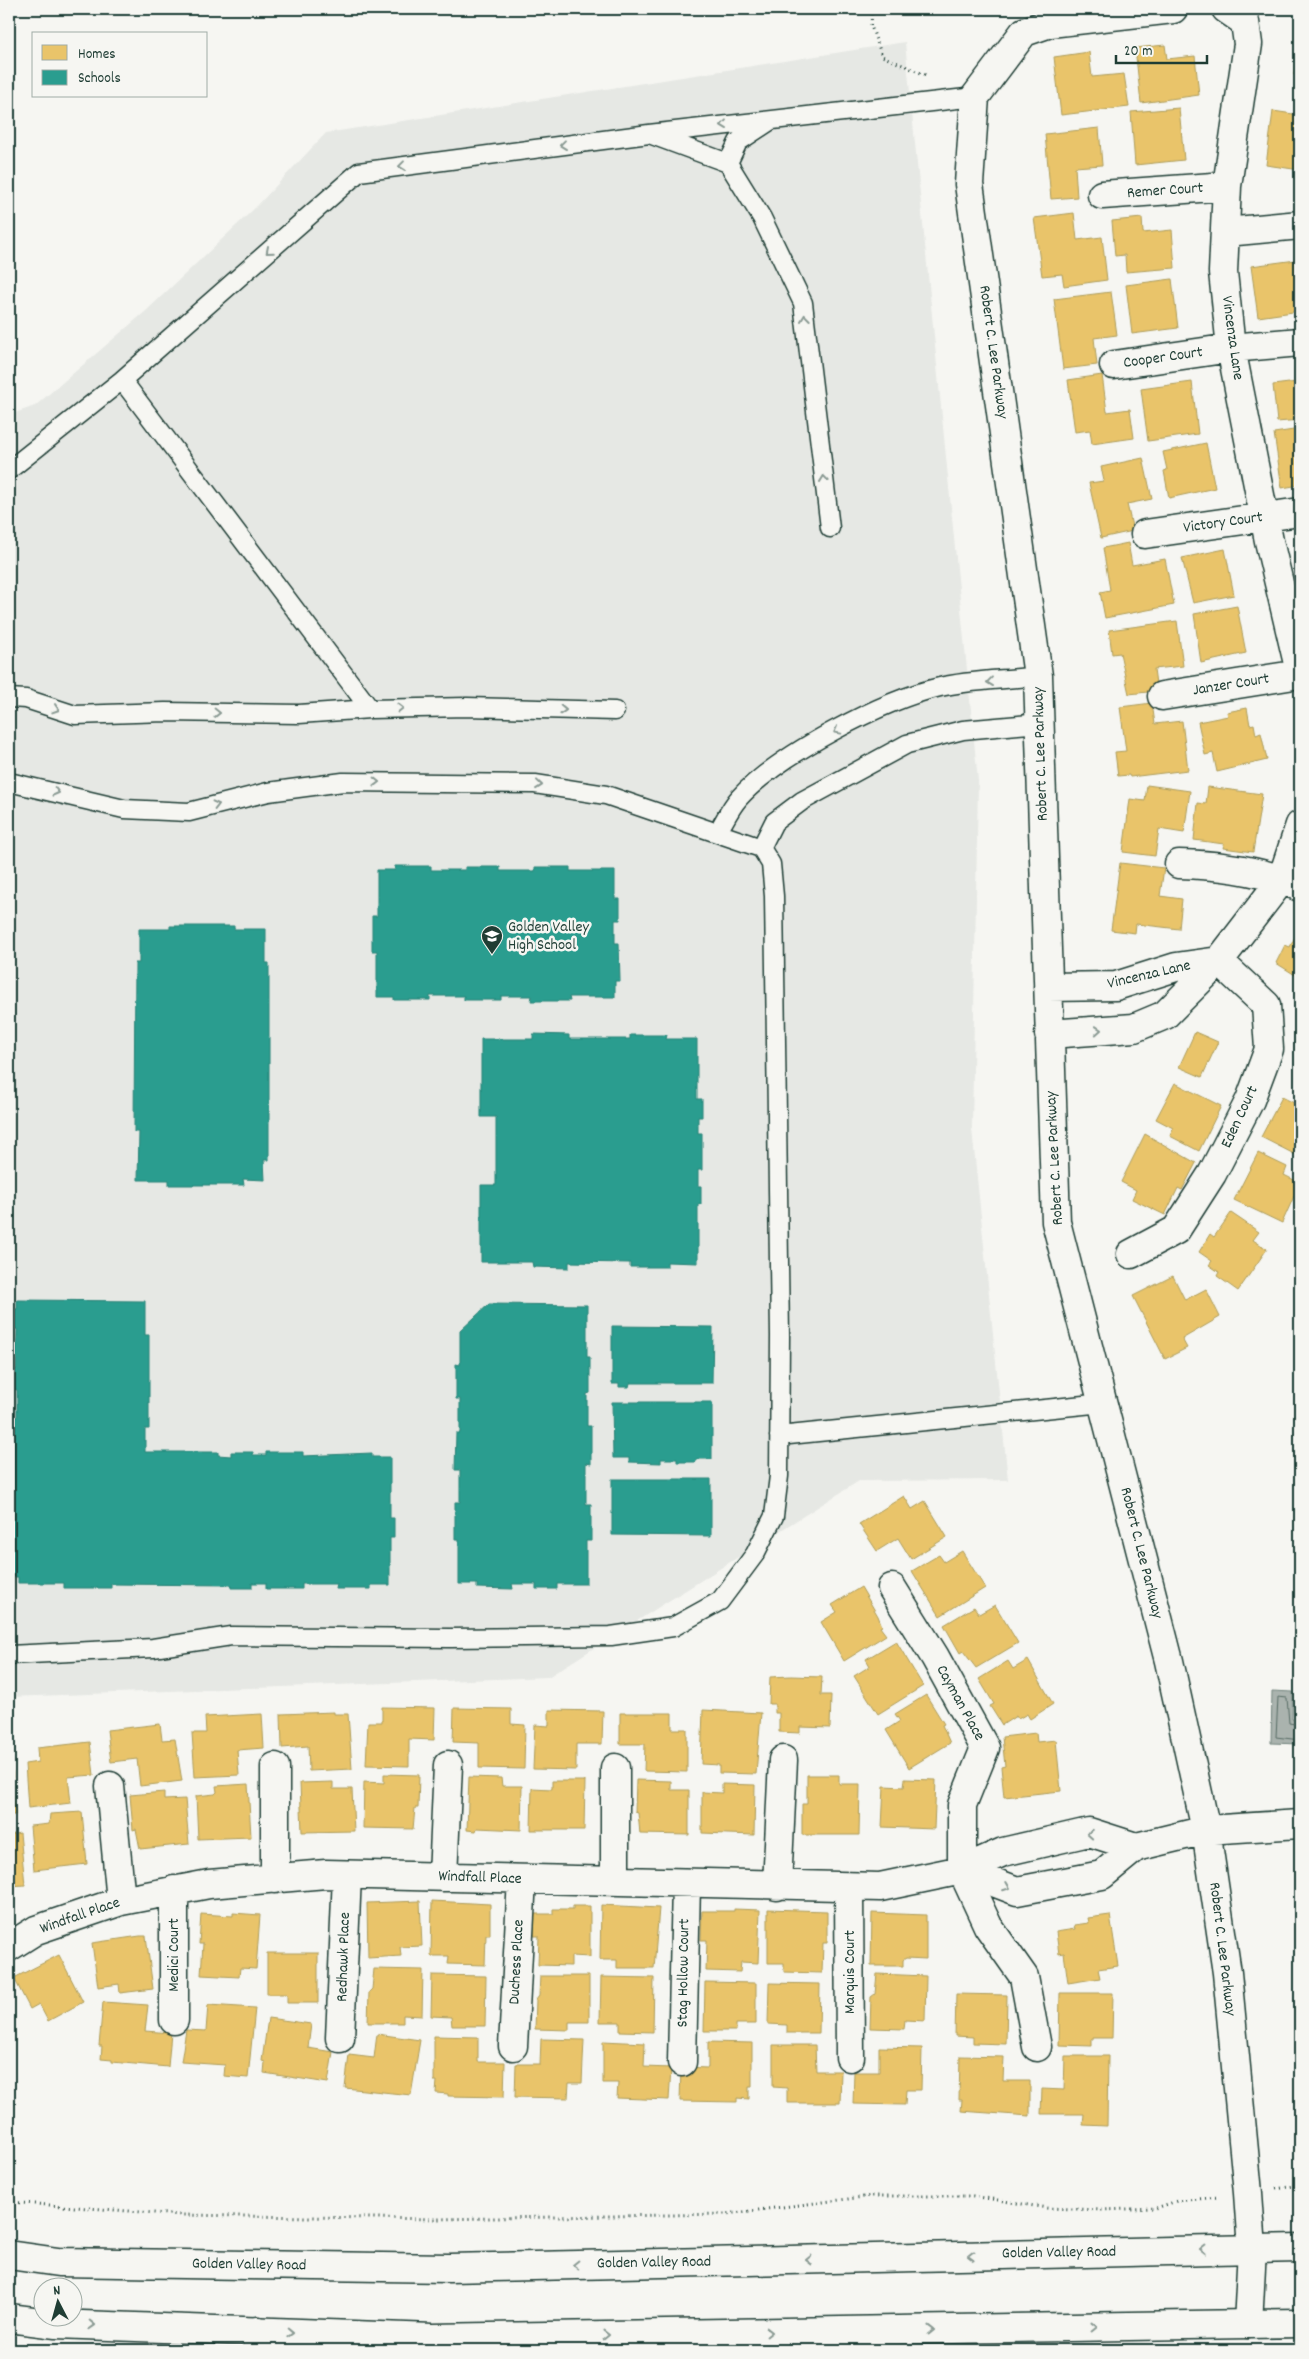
<svg xmlns="http://www.w3.org/2000/svg" width="1309" height="2359" viewBox="0 0 1309 2359" font-family="Dekko,sans-serif">
	<rect width="100%" height="100%" fill="#f6f6f2"/>
	<filter id="ink" filterUnits="userSpaceOnUse"><feTurbulence type="fractalNoise" baseFrequency=".02" numOctaves="2"/><feDisplacementMap in="SourceGraphic" scale="10" xChannelSelector="R" yChannelSelector="G"/><feConvolveMatrix kernelMatrix="1 2 1 2 8 2 1 2 1" color-interpolation-filters="sRGB"/></filter>
	<g filter="url(#ink)">
		<!-- built -->
		<path fill="#e6e8e4" d="M905,42L978,781L972,1129L1008,1480L859,1481L548,1677L9,1697V415L35,406L146,311L256,207L326,133Z"/>
		<!-- water -->
		<path fill="#aab3ae" stroke="#72847d" d="M1272,1691L1293,1692L1292,1719L1300,1720V1744L1271,1743Z"/>
		<!-- homes -->
		<path fill="#e9c46a" stroke="#ac9c5a" d="M1300,27V76L1294,75Z
			M1165,45L1167,59L1195,56L1199,95L1141,103L1135,48Z
			M1089,52L1092,77L1124,74L1129,107L1061,115L1054,57Z
			M1179,108L1184,160L1135,165L1131,112Z
			M1273,111L1300,115V170L1266,165Z
			M1099,128L1102,165L1075,167L1077,197L1051,199L1045,134Z
			M1074,213L1077,240L1102,237L1107,280L1064,286L1062,274L1042,276L1034,218Z
			M1142,218L1143,233L1172,230L1175,268L1126,272L1125,255L1115,256L1112,221Z
			M1296,260L1300,278V311L1258,317L1251,266Z
			M1172,279L1178,328L1132,334L1126,285Z
			M1111,292L1117,335L1094,338L1097,365L1063,369L1054,299Z
			M1296,367H1300V420L1277,422L1273,385L1297,382Z
			M1102,375L1107,412L1130,409L1134,438L1092,444L1090,430L1075,432L1068,380Z
			M1192,382L1198,434L1148,441L1141,389Z
			M1300,429V485L1282,488L1274,433Z
			M1206,443L1215,488L1169,498L1164,471L1167,470L1163,452Z
			M1143,458L1152,499L1127,504L1133,531L1101,538L1089,483L1104,481L1101,467Z
			M1298,534H1300V553Z
			M1128,543L1132,565L1165,559L1174,605L1105,618L1100,592L1110,590L1103,548Z
			M1225,549L1234,595L1193,603L1182,558Z
			M1237,606L1246,653L1201,663L1194,614Z
			M1177,621L1183,666L1154,669L1157,691L1129,694L1120,653L1112,654L1109,630Z
			M1152,703L1155,724L1182,721L1188,770L1130,777L1129,775L1118,776L1115,752L1126,751L1120,707Z
			M1247,708L1250,725L1254,724L1256,735L1261,733L1267,760L1217,772L1213,753L1205,755L1198,722L1228,716L1227,712Z
			M1147,785L1190,791L1184,833L1159,829L1155,856L1123,852L1130,799L1145,801Z
			M1208,787L1262,794L1253,852L1223,848L1224,844L1194,840L1198,803L1206,804Z
			M1120,863L1164,868L1160,896L1182,899L1179,929L1136,924L1135,933L1111,930Z
			M1297,933L1300,934V978L1276,963L1285,945L1290,947Z
			M1195,1032L1218,1042L1202,1077L1179,1067Z
			M1175,1083L1221,1106L1199,1151L1170,1136L1173,1128L1156,1119Z
			M1282,1097L1300,1106V1157L1261,1137Z
			M1145,1134L1196,1163L1182,1190L1178,1188L1165,1215L1132,1199L1136,1190L1121,1182Z
			M1258,1153L1287,1167L1284,1175L1300,1183L1282,1223L1234,1200Z
			M1231,1213L1259,1232L1253,1240L1267,1249L1238,1291L1217,1276L1219,1272L1209,1265L1212,1261L1199,1252L1210,1234L1214,1237Z
			M1173,1276L1185,1300L1206,1289L1220,1317L1182,1339L1187,1348L1165,1359L1133,1296Z
			M904,1496L912,1509L925,1501L947,1537L911,1559L898,1538L877,1551L859,1524Z
			M962,1551L985,1588L940,1616L912,1571L939,1555L944,1562Z
			M861,1587L878,1616L882,1626L880,1627L886,1635L844,1661L821,1622L837,1612L832,1605Z
			M995,1605L1018,1643L976,1668L963,1651L960,1653L944,1625L974,1607L979,1614Z
			M896,1641L923,1686L878,1714L854,1676L870,1666L866,1659Z
			M1028,1660L1053,1704L1030,1719L1027,1714L1018,1719L1016,1716L1002,1725L990,1706L994,1704L979,1679L1008,1661L1013,1669Z
			M791,1676L822,1677L821,1695H831L830,1728L800,1727V1733L779,1732V1713H775V1704H769L770,1677Z
			M926,1695L944,1724L942,1725L950,1743L909,1768L886,1730L900,1721L895,1714Z
			M382,1707L435,1708L434,1740L409,1739V1766L366,1765L368,1722H382Z
			M454,1708L511,1709V1724L525,1725L524,1769L479,1768V1743L453,1742Z
			M549,1710L603,1711L602,1744H576V1770L533,1769L535,1725L549,1726Z
			M703,1710L761,1713L756,1774L719,1773V1765L701,1764Z
			M334,1712V1714H348L352,1769L309,1771L308,1746L282,1748L281,1714Z
			M620,1713H672V1729H687V1772L644,1771L645,1744H620Z
			M262,1714L264,1748L237,1750L239,1775L195,1777L192,1733H206L205,1717Z
			M160,1724L162,1740L175,1739L182,1781L140,1786L137,1759L111,1762L107,1730Z
			M1036,1733L1037,1742L1056,1740L1061,1791L1004,1797L1001,1767L1005,1766L1002,1737Z
			M90,1742L94,1775L68,1777L71,1803L28,1808L25,1764L38,1762L37,1748Z
			M9,1760V1771H12L15,1815H9Z
			M384,1774L419,1775L418,1808H415L413,1829L363,1828L364,1782L384,1783Z
			M807,1775H839V1784H860L859,1835H802V1804H807Z
			M469,1777L501,1778L502,1786H522L521,1830L477,1828L476,1831L467,1830Z
			M905,1779L936,1780L934,1829L882,1827L884,1786L904,1787Z
			M636,1780L671,1781V1790H689V1835L640,1834L638,1813L635,1812Z
			M552,1781H585L584,1830H531L532,1788L552,1789Z
			M333,1782V1789H352L354,1831L302,1832L300,1783Z
			M248,1784L251,1837L198,1839L196,1796L215,1794L217,1792L216,1786Z
			M722,1784L755,1785L754,1835L702,1833V1792L722,1793Z
			M164,1792V1800L185,1799L189,1844L140,1849L136,1829L133,1830L130,1795Z
			M82,1812L87,1864L34,1870L30,1826L49,1824L50,1814Z
			M20,1833L25,1885L9,1886V1835Z
			M420,1901L422,1946L400,1947L401,1956L368,1958L367,1903Z
			M432,1901L490,1904V1935H486L485,1965L448,1964L449,1956H431Z
			M601,1905L659,1908L654,1968H617V1960H600Z
			M573,1906H590V1957L571,1956V1966L538,1965L539,1936H534V1914H553V1909H573Z
			M734,1909L760,1910L758,1963L741,1962L740,1972L706,1971L707,1940H701L702,1911H734Z
			M768,1909L827,1911V1943H823L822,1973L784,1972V1963H768Z
			M233,1913L260,1915L256,1969L240,1968L239,1977L201,1975L203,1944H199L201,1914L233,1916Z
			M872,1913L926,1915V1959L906,1958L903,1960V1966H871Z
			M1110,1915L1118,1966L1098,1969L1100,1978L1068,1983L1064,1953L1059,1954L1056,1932L1075,1929L1074,1925L1089,1923L1088,1918Z
			M140,1936H146L153,1989L120,1993L119,1984L98,1987L92,1943Z
			M267,1953H318V2003H287V1994H267Z
			M59,1955L83,2002L48,2021L39,2004L30,2009L14,1978Z
			M374,1969L423,1970L422,2016L403,2015V2023H368L369,1992L372,1989Z
			M877,1974L926,1976L925,2021L905,2020L904,2029L870,2028L871,1997L875,1994Z
			M432,1975L486,1976L485,2026H452L451,2017L431,2016Z
			M540,1976H589V2022H569V2030L535,2029L536,1999L539,1995Z
			M601,1977L654,1978L653,2032L620,2031V2022H600Z
			M705,1982L756,1983V2024H736V2031H704Z
			M769,1983L820,1984L819,2033H787V2025L768,2024Z
			M1060,1993H1113L1112,2038H1092V2046L1059,2045Z
			M956,1994L1007,1995L1006,2044L973,2043V2037L955,2036Z
			M103,2002L148,2005L145,2031L171,2033L168,2067L112,2062V2060L101,2059L102,2046H99Z
			M208,2005L255,2008L248,2078L224,2076L225,2065L181,2062L186,2030L206,2031Z
			M268,2018L311,2024L308,2048L333,2052L328,2083L264,2073L265,2062L262,2061Z
			M377,2034L420,2040L411,2095L345,2088L349,2055L374,2058Z
			M434,2036L478,2037V2062H505L504,2097L448,2096V2094L436,2093L437,2081H434Z
			M541,2039L584,2040L582,2083H569L568,2098L515,2097L516,2064H540Z
			M603,2041L645,2043L644,2067L671,2068L669,2100L617,2098L618,2083H603Z
			M708,2042L752,2043V2087H749V2099L737,2098V2102L680,2101L681,2067L708,2068Z
			M773,2045H815L816,2071H841L840,2103H787V2088L773,2087Z
			M879,2047L922,2048L921,2090H906L905,2105L853,2104L854,2072H879Z
			M960,2056L1004,2057L1003,2081H1030V2116L961,2111L962,2100H959Z
			M1065,2056H1108L1107,2126L1083,2125L1084,2114H1041L1042,2089L1064,2090Z"/>
		<!-- schools -->
		<path fill="#2a9d8f" stroke="#278074" d="M395,866H431V870H465V867H500V871H535V867H570V871H615V899H620V920H615V943H619L620,981H615V997H569L570,1001H531L532,996H501V1000H464V996H430V1000H394V997H377V951H372V916H377V870H395Z
			M170,926H234V929H266V963H269V1160H264L265,1180L243,1179L244,1185H169V1180H138L139,1132H134L135,963H139V929H170Z
			M533,1034L569,1035V1039H630V1035H667L666,1039H697V1099H702V1117H698V1133H702V1170H698V1186H701V1204H698V1263L667,1262V1267H630V1263L569,1262V1268L533,1267L532,1262H481V1185H496V1117H481V1039H533Z
			M17,1300L145,1301V1335H149V1429H145V1452H218V1455L231,1456V1452H253V1455H266V1452H303V1456L372,1453V1457H390V1518H394V1538H390V1585H371V1589H336L337,1584H302V1589H266V1583H252V1588H231V1585L111,1584V1588H64V1583H18V1577H12L13,1417H17V1390L13,1389V1369L16,1370L17,1329H13V1309H17Z
			M489,1304L587,1305V1357H590V1393L587,1394V1426H591V1464L586,1463V1504H591V1541H586V1584H557V1589H536V1584H512L513,1589L477,1588V1584H459V1539H455V1502H460V1470H455L456,1433H460V1399H456V1364L460,1365V1331Z
			M612,1326L713,1327L712,1383H630L629,1387H619V1384H612Z
			M612,1402H712V1459H696V1462H677V1459H661V1463L629,1462V1458H613Z
			M612,1479H711V1536L612,1535Z"/>
		<g fill="none" stroke-linecap="round" stroke-linejoin="round">
			<!-- shore -->
			<path stroke="#576c65" stroke-width="1" d="M1300,1725L1289,1723L1287,1698L1278,1697L1276,1737L1300,1740"/>
			<!-- service casing -->
			<g stroke="#1f3d34" stroke-width="21">
				<path id="service" d="M652,135L728,163L762,218L803,303L830,528
					M728,163L738,142L770,121
					M122,380L370,709
					M9,470L122,380L359,172L649,134L975,97
					M9,698L26,699L75,715L165,712L299,714L370,709L467,707L615,711
					M9,782L124,809L189,812L268,792L343,782L535,784L606,795L761,848L774,822L802,801L907,744L963,730L1040,723
					M717,833C724,822 730,808 739,798C778,755 883,700 940,687C971,680 1006,680 1038,676
					M779,1436L1103,1403
					M9,1655L153,1648L231,1636L450,1638L611,1636L673,1627L720,1601L755,1554L774,1516L779,1476L780,1336L774,896L771,864L761,848"/>
			</g>
			<!-- minor casing -->
			<g stroke="#1f3d34" stroke-width="31">
				<path id="minor" d="M1173,9L1050,23L1024,32L975,97L969,184L1038,676L1056,1222L1169,1661L1206,1830L1227,1973L1248,2193L1252,2249L1248,2324
					M1226,9L1245,22L1248,44L1227,186L1223,272L1231,348L1269,541L1300,672
					M1102,195L1227,186
					M1226,232L1300,225
					M1114,365L1231,348L1300,342
					M1145,534L1300,512
					M1162,696L1300,674
					M1179,864C1221,865 1262,870 1300,887
					M1048,987L1116,986L1176,967L1219,961
					M1049,1034L1134,1028L1165,1015L1219,961L1282,879L1300,825
					M1131,1254L1176,1230L1212,1174L1250,1100L1269,1049L1266,1005L1219,961
					M892,1588L935,1657L985,1748L962,1805V1870L988,1926L1024,1977L1037,2047
					M615,1768V1881
					M110,1786L121,1901
					M962,1870L1017,1891L1102,1875L1136,1847L1206,1830L1300,1824
					M443,1877L448,1765
					M275,1879V1767
					M777,1886L783,1760
					M849,1887L850,2057
					M9,1947L36,1930L121,1901L209,1884L326,1874L880,1887L962,1870L1003,1852L1089,1832L1136,1847
					M174,2020V1890
					M340,2038L347,1875
					M513,2046L522,1879
					M682,2062L686,1884
					M258,2350V2331"/>
			</g>
			<!-- primary casing -->
			<g stroke="#1f3d34" stroke-width="31">
				<path id="primary" d="M9,2255L58,2262L449,2268L1300,2248
					M9,2318L56,2324L433,2338L1300,2323"/>
			</g>
			<!-- path -->
			<path stroke="#1f3d34" stroke-width="3" stroke-dasharray="1 4" stroke-linecap="butt" d="M872,9L871,26L882,56L928,76
				M1276,2189L1300,2185
				M9,2202L181,2215L437,2219L726,2214L872,2196H973L1047,2208L1102,2210L1156,2208L1177,2201L1218,2197"/>
			<!-- service -->
			<use href="#service" stroke="#f6f6f2" stroke-width="18"/>
			<!-- minor -->
			<use href="#minor" stroke="#f6f6f2" stroke-width="28"/>
			<!-- primary -->
			<use href="#primary" stroke="#f6f6f2" stroke-width="28"/>
		</g>
		<!-- one-way arrows -->
		<defs><path id="oneway-chevron" d="M-2-3.5L2.5 0L-2 3.5" fill="none" stroke-width="1.6" stroke-linecap="round" stroke-linejoin="round" transform="scale(1.25)"/></defs>
		<g stroke="#8a9a93">
			<use href="#oneway-chevron" transform="translate(724 125) rotate(173)"/>
			<use href="#oneway-chevron" transform="translate(563 145) rotate(173)"/>
			<use href="#oneway-chevron" transform="translate(402 166) rotate(173)"/>
			<use href="#oneway-chevron" transform="translate(269 251) rotate(139)"/>
			<use href="#oneway-chevron" transform="translate(805 318) rotate(-97)"/>
			<use href="#oneway-chevron" transform="translate(824 479) rotate(-97)"/>
			<use href="#oneway-chevron" transform="translate(990 682) rotate(173)"/>
			<use href="#oneway-chevron" transform="translate(400 708) rotate(-1)"/>
			<use href="#oneway-chevron" transform="translate(56 709) rotate(18)"/>
			<use href="#oneway-chevron" transform="translate(563 710) rotate(2)"/>
			<use href="#oneway-chevron" transform="translate(217 713) rotate(1)"/>
			<use href="#oneway-chevron" transform="translate(837 731) rotate(151)"/>
			<use href="#oneway-chevron" transform="translate(376 782) rotate(1)"/>
			<use href="#oneway-chevron" transform="translate(539 785) rotate(6)"/>
			<use href="#oneway-chevron" transform="translate(56 792) rotate(14)"/>
			<use href="#oneway-chevron" transform="translate(216 805) rotate(-14)"/>
			<use href="#oneway-chevron" transform="translate(1098 1030) rotate(-4)"/>
			<use href="#oneway-chevron" transform="translate(1090 1834) rotate(-176)"/>
			<use href="#oneway-chevron" transform="translate(1007 1887) rotate(21)"/>
			<use href="#oneway-chevron" transform="translate(1203 2249) rotate(179)"/>
			<use href="#oneway-chevron" transform="translate(971 2256) rotate(179)"/>
			<use href="#oneway-chevron" transform="translate(809 2260) rotate(179)"/>
			<use href="#oneway-chevron" transform="translate(576 2265) rotate(179)"/>
			<use href="#oneway-chevron" transform="translate(92 2325) rotate(2)"/>
			<use href="#oneway-chevron" transform="translate(1094 2327) rotate(-1)"/>
			<use href="#oneway-chevron" transform="translate(931 2330) rotate(-1)"/>
			<use href="#oneway-chevron" transform="translate(769 2332) rotate(-1)"/>
			<use href="#oneway-chevron" transform="translate(290 2333) rotate(2)"/>
			<use href="#oneway-chevron" transform="translate(606 2335) rotate(-1)"/>
		</g>
	</g>
	<!-- icons -->
	<defs>
		<g id="school-pin" transform="scale(1.125)"><path d="M0 17L-7.5 6A9.5 9.5 0 1 1 7.5 6Z" fill="#1f3d34" stroke="#f6f6f2"/><path d="M0-5L7-2L0 1L-7-2ZM-4 1L0 2.5L4 1V4Q0 6-4 4Z" fill="#fff"/></g>
	</defs>
	<g fill-rule="evenodd">
		<use href="#school-pin" x="492" y="936"/>
	</g>
	<g text-anchor="middle" dominant-baseline="central" stroke-width="5" stroke-linejoin="round" paint-order="stroke">
		<!-- street labels -->
		<g font-size="16" fill="#1f3d34" stroke="#f6f6f2">
			<text transform="translate(1165 191) rotate(-4)">Remer Court</text>
			<text transform="translate(1232 338) rotate(82)">Vincenza Lane</text>
			<text transform="translate(993 352) rotate(82)">Robert C. Lee Parkway</text>
			<text transform="translate(1163 358) rotate(-8)">Cooper Court</text>
			<text transform="translate(1223 523) rotate(-8)">Victory Court</text>
			<text transform="translate(1231 685) rotate(-9)">Janzer Court</text>
			<text transform="translate(1041 754) rotate(-92)">Robert C. Lee Parkway</text>
			<text transform="translate(1149 975) rotate(-13)">Vincenza Lane</text>
			<text transform="translate(1240 1117) rotate(-65)">Eden Court</text>
			<text transform="translate(1055 1158) rotate(-93)">Robert C. Lee Parkway</text>
			<text transform="translate(1141 1553) rotate(76)">Robert C. Lee Parkway</text>
			<text transform="translate(960 1703) rotate(61)">Cayman Place</text>
			<text transform="translate(480 1878) rotate(2)">Windfall Place</text>
			<text transform="translate(80 1916) rotate(-19)">Windfall Place</text>
			<text transform="translate(1222 1949) rotate(83)">Robert C. Lee Parkway</text>
			<text transform="translate(174 1955) rotate(-90)">Medici Court</text>
			<text transform="translate(344 1957) rotate(-88)">Redhawk Place</text>
			<text transform="translate(517 1962) rotate(-87)">Duchess Place</text>
			<text transform="translate(850 1972) rotate(-90)">Marquis Court</text>
			<text transform="translate(684 1973) rotate(-89)">Stag Hollow Court</text>
			<text transform="translate(1059 2253) rotate(-1)">Golden Valley Road</text>
			<text transform="translate(654 2263) rotate(-1)">Golden Valley Road</text>
			<text transform="translate(249 2265) rotate(1)">Golden Valley Road</text>
		</g>
		<!-- poi labels -->
		<g font-size="16" fill="#1f3d34" stroke="#f6f6f2" text-anchor="start">
			<text x="508" y="927">Golden Valley<tspan x="508" dy="18">High School</tspan></text>
		</g>
	</g>
	<!-- margin -->
	<rect width="1309" height="2359" fill="none" stroke="#f6f6f2" stroke-width="30"/>
	<rect x="15" y="15" width="1279" height="2329" fill="none" stroke="#1f3d34" stroke-width="2" filter="url(#ink)"/>
	<!-- legend -->
	<rect x="32" y="32" width="175" height="65" fill="#f6f6f2" stroke="#a0aca6"/>
	<rect x="42" y="45" width="25" height="15" fill="#e9c46a" stroke="#a0aca6"/>
	<text x="78" y="58" font-size="15" fill="#1f3d34">Homes</text>
	<rect x="42" y="70" width="25" height="15" fill="#2a9d8f" stroke="#a0aca6"/>
	<text x="78" y="82" font-size="15" fill="#1f3d34">Schools</text>
	<!-- north arrow -->
	<g transform="translate(58 2302) rotate(354)"><circle r="24" fill="#f6f6f2" stroke="#a0aca6"/>
	<path d="M0-4L9 19L0 12L-9 19Z" fill="#1f3d34"/>
	<text y="-8" font-size="14" font-weight="bold" text-anchor="middle" fill="#1f3d34">N</text>
	</g>
	<!-- scale -->
	<path d="M1116 55v8h91v-8" fill="none" stroke="#1f3d34" stroke-width="2.5"/>
	<text x="1124" y="55" font-size="15" fill="#1f3d34" stroke="#f6f6f2" stroke-width="4" paint-order="stroke">20 m</text>
</svg>
